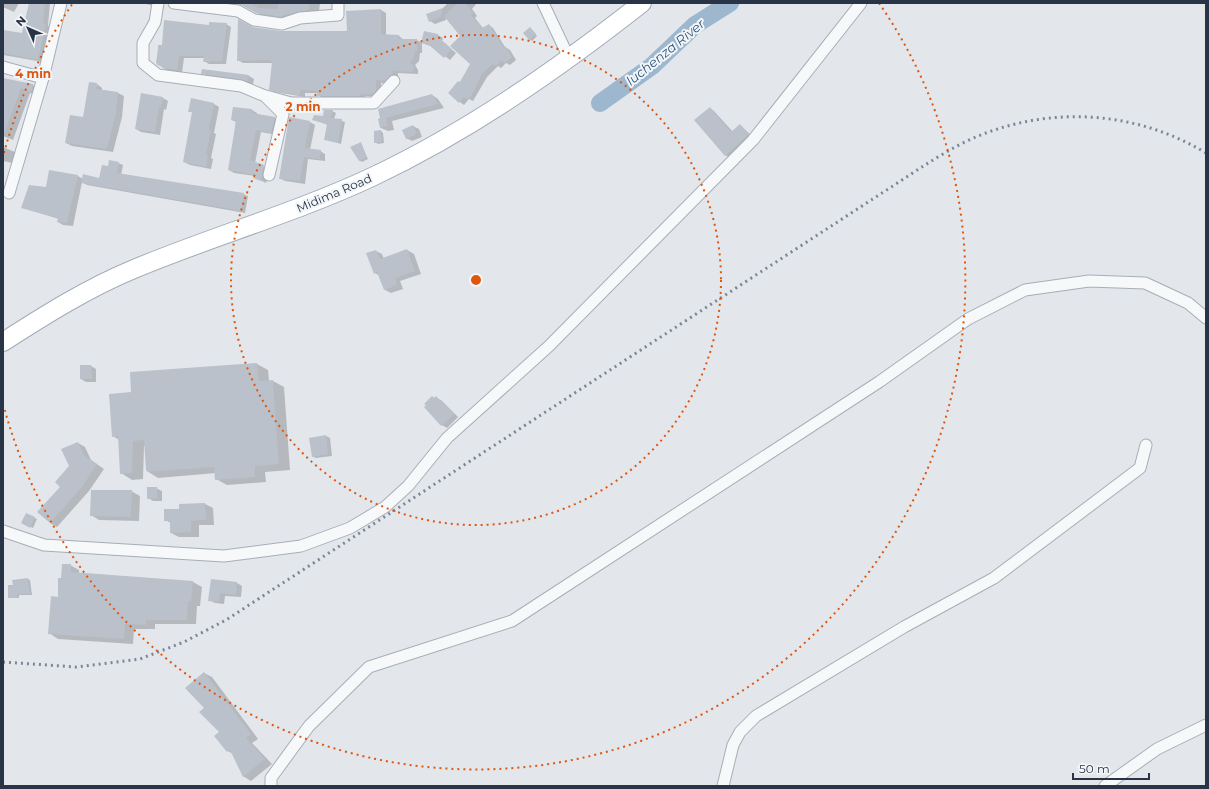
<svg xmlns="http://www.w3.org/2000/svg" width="1209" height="789" viewBox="0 0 1209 789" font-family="Montserrat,sans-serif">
	<rect width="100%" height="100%" fill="#e3e7ec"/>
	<!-- shadow -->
	<path fill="#0003" d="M3,3H19L14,12L3,7Z
		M26,3H50L48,26L51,28L43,62L3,55V41L23,34L30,5Z
		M143,3H153V6Z
		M224,3H334H320L319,11H313L285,18L261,15L243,5Z
		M448,3H477L472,9L477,16L475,18L483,28L489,25L493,28L505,47L510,50L516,60L510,65L506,63L501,68L498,66L487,77L473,101L469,99L464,105L460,102L461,83L472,64L462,37L446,18V20L435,24L430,21Z
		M381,10L386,13V35L399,36L404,40H417L422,43V53H420L419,61L415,65L418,70V74L398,73V76L390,83H381V93L378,96H365V98H323L318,95V93H305V97L275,92L270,89L273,63H243L238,60L252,28L281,32H346L348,30L347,12Z
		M226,24L231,27L226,64H209L204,61L205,58H184L182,73L168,71L156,63L159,46L163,47L210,27Z
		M532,30L537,36L532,41L529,39Z
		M438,35L443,38L442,41L456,53L450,60L433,47L422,43Z
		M203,73L249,76L254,79L253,84L208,76Z
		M3,79L33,85L42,90L40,96L30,93L13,140L3,136Z
		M97,84L102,88V90L118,93L124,96L122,117L113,152L72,146L66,143L84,119Z
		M432,95L438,99L444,108L392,121L394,130L388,131L381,128L379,120Z
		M163,98L168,101L166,110L164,109L160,135L141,132L136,129Z
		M192,99L214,104L219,107L214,133L216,134L211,158L213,159L211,169L190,165L184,162L193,113L190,111Z
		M233,108L252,110L257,113V115L275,118L280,121L277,135L261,132L255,163L269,169L266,183L254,177L255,176L234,173L229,170L236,122L232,120Z
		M710,108L714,111L733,132L740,125L753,137L730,158L725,155Z
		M332,111L336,113L334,119L345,122L341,144L325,139L328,125L314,120L323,117Z
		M310,122L315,125L310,150L320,151L325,154V161L308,159L305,184L285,181L280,178Z
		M413,126L419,129L422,137L412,141L406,138Z
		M381,131L383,133L384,143L378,144L375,142Z
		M360,143L368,159L362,162L359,160Z
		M3,147L15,152L13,163L3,161Z
		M118,163L123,165L121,175L243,194L248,196L245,213L87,185L82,182L73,226L63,225L58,222L59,219L23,208L46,188L78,176L83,179L100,180L109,168Z
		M407,250L414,254L421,274L400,281L403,289L391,293L385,290L380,276L375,273L376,251L382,254L384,259Z
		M257,364L268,370L269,381H273L284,387L290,470L265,472L266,482L227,485L216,479V473L158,478L147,471L146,446H144L143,479L132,480L121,473L119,440L113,436L132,393Z
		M91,366L96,369V382H86L81,379Z
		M432,397L441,400L458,417L447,428L442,425Z
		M326,436L330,438L332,456L316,458L312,456Z
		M78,443L85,447L91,460L104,469L89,491L57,527L50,523Z
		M156,488L162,491V501H153L148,498Z
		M131,491L140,496L139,521L99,520L91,515Z
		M205,504L213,508L214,525H199V537H179L171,533V523L165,520Z
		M27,515L37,519L33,528L23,523Z
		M70,565L79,570V573L193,582L202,587L200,606H197L196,624H155V629H134L133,644L58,639L49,633L62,579Z
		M27,579L30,580L32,595H19V598L9,597L14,586Z
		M212,580L237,583L242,586L241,597L225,596L224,604L215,603L209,600Z
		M204,673L212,677L258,739L252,743L272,764L251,781L243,776L233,754L228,751L215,736L220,732L206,708Z"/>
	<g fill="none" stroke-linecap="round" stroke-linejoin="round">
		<!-- river -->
		<path stroke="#9cb7ce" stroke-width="18" d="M600,103L652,66L695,25L730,3"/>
	</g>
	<!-- building -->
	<path fill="#bac1ca" d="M29,3H45L43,23L46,24L38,60L3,53V30L22,33Z
		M238,3H254V6H257V8L278,9V3L309,4V10L284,15L281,17L256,13Z
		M458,3H465L473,13L471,15L482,28L489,24L503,47L505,46L512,57L505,63L502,60L496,66L493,64L482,74L473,93L468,100L464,97L459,103L448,93L458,81L460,82L470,64L450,46L460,36L444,16Z
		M443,8L441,17L429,22L426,14Z
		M381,9V34L399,35V39H417V51H415L414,58L410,62L414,66L413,72L393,71V73L385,81L376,80V90L373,94H360V96H317V91L300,90V95L281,93L269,90L272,62L269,60L237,61L238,19L253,27L281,31H346L347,30L346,11Z
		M164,20L209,25V22L227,23L222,61L203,62L204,56H179L177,70L162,68V66L157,65L158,45H162Z
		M530,27L536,34L529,40L523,33Z
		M424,31L438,34V37L452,49L444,58L429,45L421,43Z
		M202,69L249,75L248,81L201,74Z
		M3,78L33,84L31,92L21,88L4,134Z
		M89,82L97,83L96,89L118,92L116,113L107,149L65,143L70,115L83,117Z
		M141,93L163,97L161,108L159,107L155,132L135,129Z
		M432,94L438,104L386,118L388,126L380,128L378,119L380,118L378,109Z
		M191,98L214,103L209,129L211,130L206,155H208L206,167L183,162L192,112H188Z
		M233,107L252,109V113L275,117L271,133L256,130L250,160L264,165L261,181L253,178L254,175L228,170L236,121L231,120Z
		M710,107L731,132L740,124L749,134L725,156L694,120Z
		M324,110H333L330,118L342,119L338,143L324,140L327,124L312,120L314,115L323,116Z
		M289,117L310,121L305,148L321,150L320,159L304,157L300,181L279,179Z
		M413,125L417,134L406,139L402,130Z
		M381,130L382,142L374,143V131Z
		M361,142L367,157L359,161L350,147Z
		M109,160L119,162L117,173L244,193L241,211L81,183L83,174L99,178L102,165L108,166Z
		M49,170L78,175L67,223L57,222L58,218L21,208L29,185L46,187Z
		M407,249L415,271L395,278L397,285L384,290L377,272L374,274L366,253L376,250L380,259Z
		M257,363L259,381L273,380L279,464L255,466V477L215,480L214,467L148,472L146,470L144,440L133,441L132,473L120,474L118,436L112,437L109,394L131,392L130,372Z
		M80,365H91L92,379H80Z
		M432,396L434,398L436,396L454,414L441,426L424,407L426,405L424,404Z
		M326,435L328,454L312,457L309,438Z
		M78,442L84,455L97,464L82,487L50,523L37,512L60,487L55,482L69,466L61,449Z
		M147,487H157V498L147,499Z
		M91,490H132L131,517L90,516Z
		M205,503L206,520L191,521V532L170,533V521H164V509H179V504Z
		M26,513L35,517L30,528L21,523Z
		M62,564H71V572L193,581L191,601H188L187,620H146V625L125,624L124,639L48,634L51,596L58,597V578H61Z
		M28,578L30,594H17V598H8V585H13L12,580Z
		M211,579L237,582L236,595L220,593L219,602L208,601Z
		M204,672L251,734L246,738L265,759L243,777L230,750L227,752L214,736L219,732L199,712L204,708L185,688Z"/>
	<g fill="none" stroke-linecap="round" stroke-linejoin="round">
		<!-- minor casing -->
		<g stroke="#a7aeb7" stroke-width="13">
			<path id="minor" d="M158,3L155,22L143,43V63L158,75L241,86L265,96L283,114L269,175
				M174,3L238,11L254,20L282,24L300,18L338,15V3
				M543,3L569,58
				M3,67L43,78
				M266,96L291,103H374L394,81
				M9,193L43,78L61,3
				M3,531L44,545L224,556L301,546L350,528L385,507L408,486L447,438L549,346L753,140L861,3
				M271,786V778L309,726L369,667L512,621L879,382L968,319L1025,290L1089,281L1145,283L1188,303L1206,318
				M723,786L733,745L740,732L756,716L904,627L994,578L1140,468L1146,445
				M1105,786L1157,749L1206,725"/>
		</g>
		<!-- primary casing -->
		<g stroke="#a1acb9" stroke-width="20">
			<path id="primary" d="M3,342C45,315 88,288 134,269C213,236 295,213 372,177C469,131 558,69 642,3"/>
		</g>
		<!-- minor -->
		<use href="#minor" stroke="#f6f8fa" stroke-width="11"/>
		<!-- primary -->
		<use href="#primary" stroke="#fff" stroke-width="18"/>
		<!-- rail -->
		<path stroke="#7b8797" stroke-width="3" stroke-dasharray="2 4" stroke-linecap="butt" d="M3,662L76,667L140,659L184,642L226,620L925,165C938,157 952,148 967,141C1044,105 1133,109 1206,153"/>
	</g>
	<!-- distance rings -->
	<g fill="none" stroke="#de570f" stroke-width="2" stroke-dasharray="2 4">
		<circle cx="476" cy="280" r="245"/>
		<path d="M4 153A489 489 0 0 1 73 3M879 3A489 489 0 1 1 4 407"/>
	</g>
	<g text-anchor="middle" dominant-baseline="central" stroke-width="4" stroke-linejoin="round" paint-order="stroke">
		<!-- street labels -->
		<g font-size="12" fill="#293546" stroke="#f3f6f9">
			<text transform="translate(334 193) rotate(-23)">Midima Road</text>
		</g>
		<!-- water labels -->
		<g font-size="13" font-style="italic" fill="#30577e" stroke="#f3f6f9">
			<text transform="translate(665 52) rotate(-39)">luchenza River</text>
		</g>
	</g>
	<circle cx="476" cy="280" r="6" fill="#de570f" stroke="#f3f6f9" stroke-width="2"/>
	<g font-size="12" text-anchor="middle" font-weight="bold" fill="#de570f" stroke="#f3f6f9" stroke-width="4" stroke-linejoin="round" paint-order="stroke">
		<text x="33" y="78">4 min</text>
		<text x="303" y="111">2 min</text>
	</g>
	<!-- border -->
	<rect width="1209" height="789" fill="none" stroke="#293546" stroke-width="8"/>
	<!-- north arrow -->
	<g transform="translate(28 28) rotate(315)" stroke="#f3f6f9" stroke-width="3" paint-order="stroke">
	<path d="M0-3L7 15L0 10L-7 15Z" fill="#293546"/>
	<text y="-6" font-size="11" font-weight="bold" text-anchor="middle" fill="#293546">N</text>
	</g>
	<!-- scale -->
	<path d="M1073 773v6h76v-6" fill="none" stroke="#293546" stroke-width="2"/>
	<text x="1079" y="773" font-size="12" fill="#293546" stroke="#f3f6f9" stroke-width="3" paint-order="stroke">50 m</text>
</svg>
